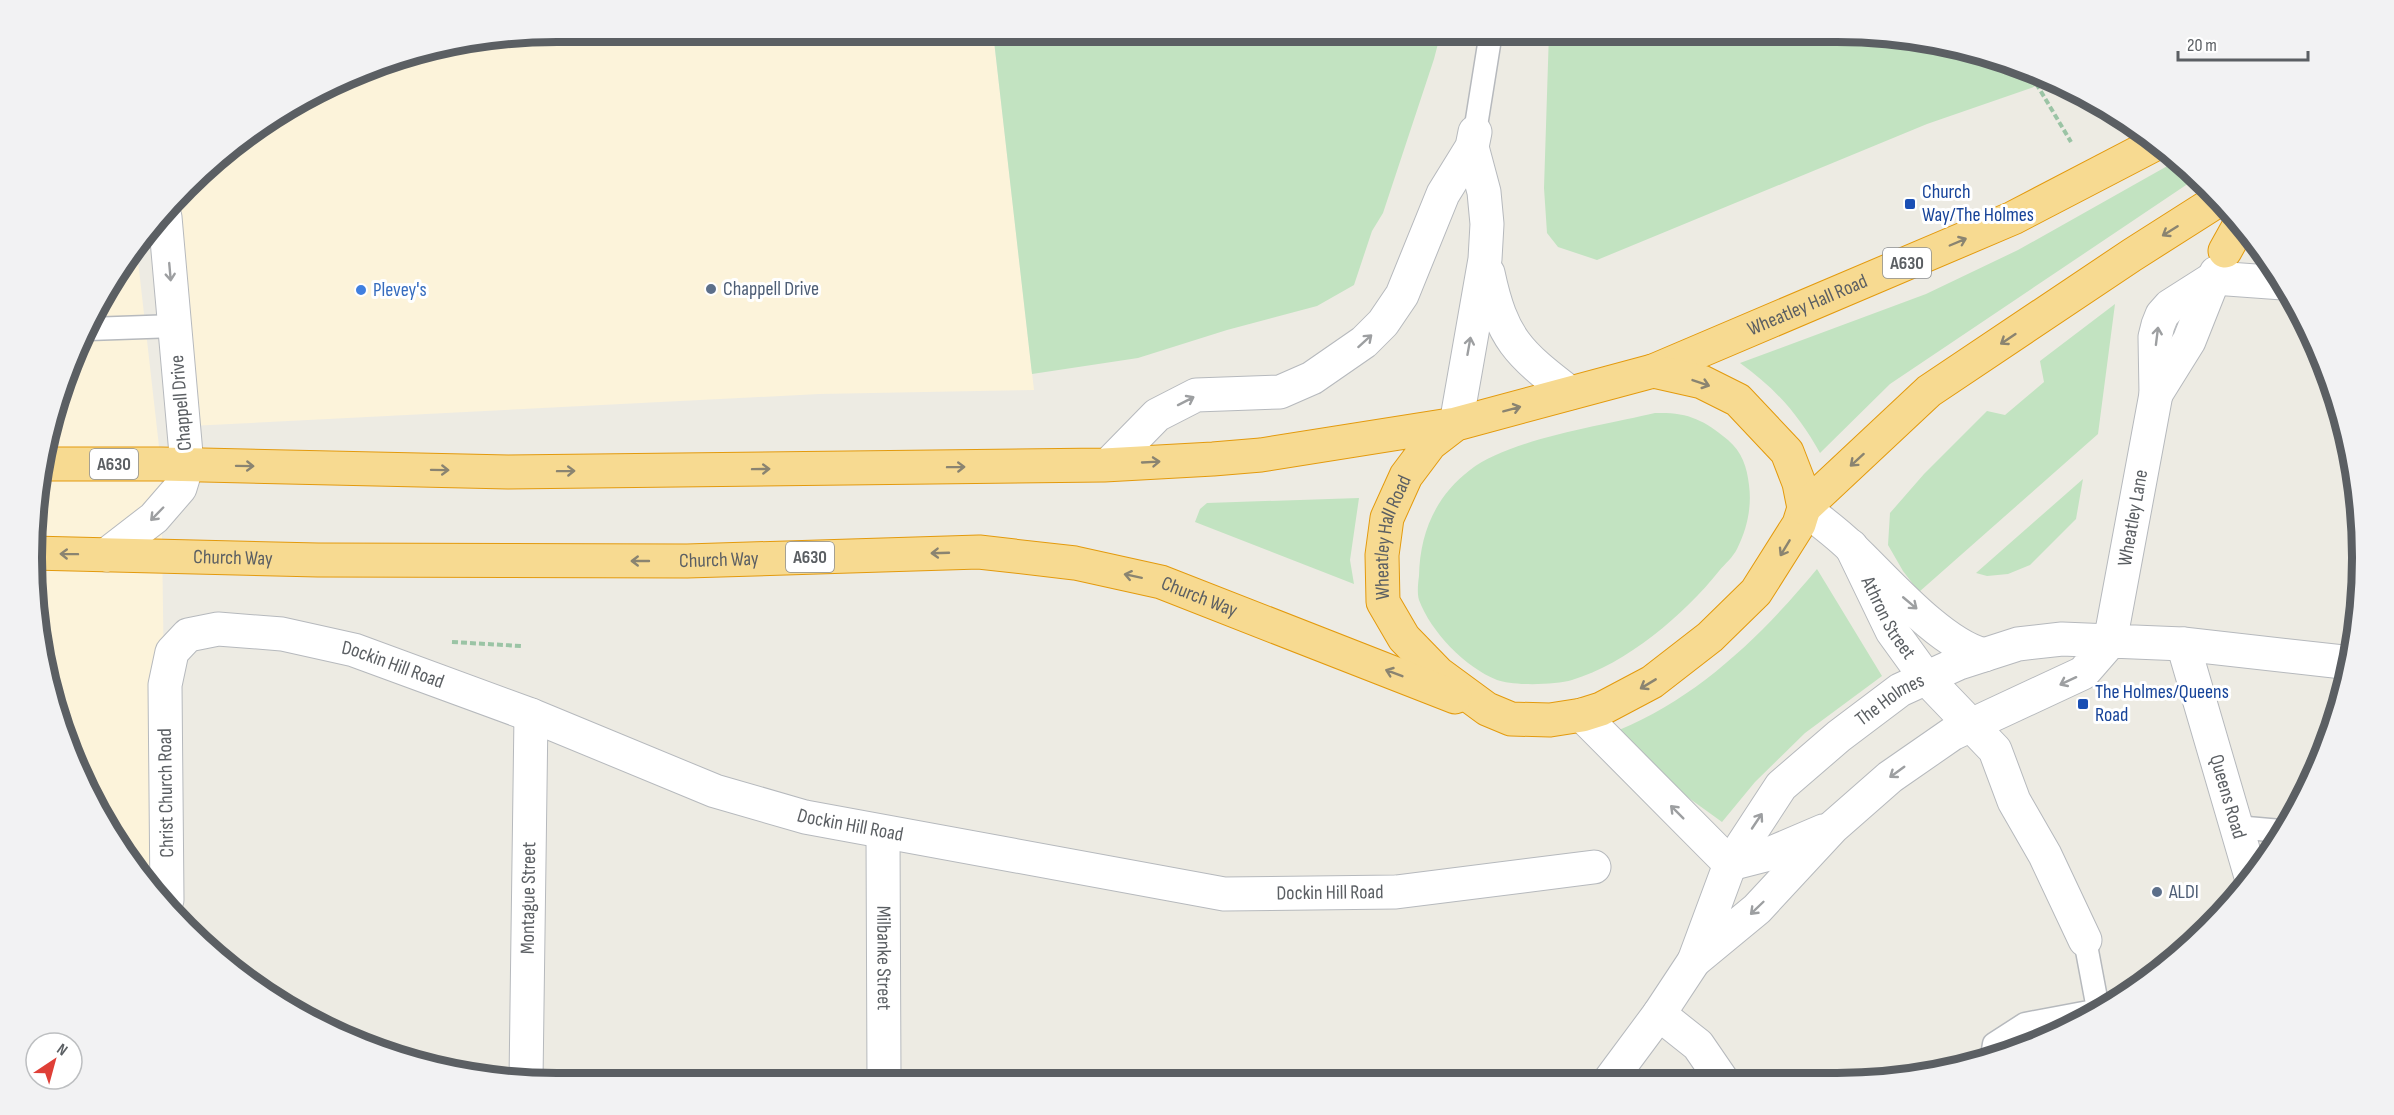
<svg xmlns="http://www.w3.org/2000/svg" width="2394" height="1115" viewBox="0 0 2394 1115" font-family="'Sofia Sans Condensed',sans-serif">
	<rect width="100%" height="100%" fill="#edebe3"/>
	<!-- commercial -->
	<path fill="#fcf3da" d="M558,32H993L1034,390L819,394L190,426L151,235L211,162L294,102L388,60Z
		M137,252L161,464L167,900L102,820L42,660L32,557L42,455L102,295Z"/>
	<!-- green -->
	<path fill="#c2e3c1" d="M993,32H1441L1434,59L1383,213L1372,231L1354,285L1317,306L1227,330L1138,358L1032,374Z
		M1549,32H1837L1939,42L2037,71L2054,80L1927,124L1597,260L1558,247L1547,233L1544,188Z
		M2178,160L2198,177L1890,384L1820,453C1799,415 1775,388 1740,363L1926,294L2018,250Z
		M2115,304L2098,434L1919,592L1903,571L1888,545L1890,513L1924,474L1987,411L2005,415L2044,382L2040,361Z
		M1655,413C1687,412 1703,419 1728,440C1742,452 1747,467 1749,485C1752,507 1747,529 1737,549C1733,557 1725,564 1719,571C1684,615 1626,664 1572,680C1555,685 1513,686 1497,680C1465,667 1431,632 1419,600C1417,593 1418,583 1419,576C1420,533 1435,497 1470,470C1510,439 1604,425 1655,413Z
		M2083,479L2076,519L2030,565L2008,574L1987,576L1976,573Z
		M1359,498L1350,560L1354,584L1195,522L1200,509L1207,503Z
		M1817,569L1882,676L1805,733L1755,782L1722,822L1686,796L1619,730C1699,697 1763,634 1817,569Z"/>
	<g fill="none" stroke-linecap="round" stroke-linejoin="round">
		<!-- lane casing -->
		<g stroke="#b6b9bd" stroke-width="25">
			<path id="lane" d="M1475,132L1491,32
				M89,329L175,326
				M2236,827L2281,831
				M2085,940L2098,1009
				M1992,1056L1994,1044L2025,1024L2094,1011"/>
		</g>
		<!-- street casing -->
		<g stroke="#b6b9bd" stroke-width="35">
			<g id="street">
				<path d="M1488,273C1502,339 1518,353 1570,393"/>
				<path id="s1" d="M2214,278L2170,306L2162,315L2158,325L2155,337L2156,394L2110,642L2083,673L1952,734L1890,777L1833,827L1757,909L1694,961L1730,864L1781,786L1839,736L1900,690L1959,663L2018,644L2062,639L2183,644L2352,663"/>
				<path d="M2214,278L2283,283"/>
				<path d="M2156,394L2189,341L2216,273"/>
				<path d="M1456,424L1485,259L1487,224L1484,192L1472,147"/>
				<path d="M1109,464L1157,415L1196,395L1280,392L1312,378L1364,342L1383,323L1402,295L1443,194L1472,147L1475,132"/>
				<path d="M1804,508C1820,521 1837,533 1851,547C1884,578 1940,644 1984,655"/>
				<path id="s2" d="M1851,546L1892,631L1926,678L1995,750L2014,801L2045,855L2085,940"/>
				<path d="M106,555L154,518L180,488L187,465L165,217"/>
				<path id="s3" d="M2183,644L2252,880"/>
				<path d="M1582,715L1730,864L1769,854L1823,831"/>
				<path id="s4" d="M883,834L884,1082"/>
				<path id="s5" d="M167,900L165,685L172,652L188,635L218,629L282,634L354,650L531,715L715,791L805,817L1224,894L1396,892L1594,867"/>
				<path d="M1659,1014L1698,1045L1722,1080"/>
				<path id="s6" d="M526,1080L531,715"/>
				<path d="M1610,1080L1659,1014L1694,961"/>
			</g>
		</g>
		<!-- highway casing -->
		<g stroke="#e39a0d" stroke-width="35">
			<g id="highway">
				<path d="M2225,251L2240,224"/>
				<path id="s7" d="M1653,371L2013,218L2157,143"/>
				<path id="s8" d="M41,464H161L508,472L1104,465L1213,459L1261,455L1456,424L1653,371L1702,382L1738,400L1787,452L1799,483L1804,508L1799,524L1756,592L1710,637L1652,682L1601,709L1582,715L1550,720L1511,719L1487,709L1438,673L1404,638L1383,602L1382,555L1387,518L1406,476L1430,444L1456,424"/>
				<path d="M1804,508L1929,391L2132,255L2220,199"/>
				<path id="s9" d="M32,553L318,560L687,561L979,552L1075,563L1161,582L1455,697"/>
			</g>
		</g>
		<!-- path -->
		<path stroke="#9bc4a5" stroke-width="4" stroke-dasharray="6 3" stroke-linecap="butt" d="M2027,68L2071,142
			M452,642L521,646"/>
		<!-- lane -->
		<use href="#lane" stroke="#fff" stroke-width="22"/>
		<!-- street -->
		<use href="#street" stroke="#fff" stroke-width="33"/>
		<!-- highway -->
		<use href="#highway" stroke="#f7da91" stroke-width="33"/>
	</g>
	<!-- one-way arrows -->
	<defs><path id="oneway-shaft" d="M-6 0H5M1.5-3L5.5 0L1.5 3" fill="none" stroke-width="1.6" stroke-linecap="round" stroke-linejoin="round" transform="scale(1.5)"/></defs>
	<g stroke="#8a8471">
		<use href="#oneway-shaft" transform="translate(2170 231) rotate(148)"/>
		<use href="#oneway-shaft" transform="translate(1958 242) rotate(-23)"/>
		<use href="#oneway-shaft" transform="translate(2008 339) rotate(146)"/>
		<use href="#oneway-shaft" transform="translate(1701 383) rotate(19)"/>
		<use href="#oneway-shaft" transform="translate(1512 409) rotate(-15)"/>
		<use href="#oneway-shaft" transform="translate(1857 460) rotate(138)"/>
		<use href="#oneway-shaft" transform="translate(1151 462) rotate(-3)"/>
		<use href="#oneway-shaft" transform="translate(245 466) rotate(1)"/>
		<use href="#oneway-shaft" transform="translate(956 467) rotate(-1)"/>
		<use href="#oneway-shaft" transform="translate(761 469) rotate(-1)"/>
		<use href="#oneway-shaft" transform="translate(440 470) rotate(1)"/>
		<use href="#oneway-shaft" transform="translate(566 471) rotate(-1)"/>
		<use href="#oneway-shaft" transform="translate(1785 548) rotate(121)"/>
		<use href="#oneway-shaft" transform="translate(940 553) rotate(178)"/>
		<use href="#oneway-shaft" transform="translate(69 554) rotate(-179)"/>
		<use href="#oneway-shaft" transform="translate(640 561) rotate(-180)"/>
		<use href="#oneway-shaft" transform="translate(1133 576) rotate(-168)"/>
		<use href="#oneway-shaft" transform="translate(1394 673) rotate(-159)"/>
		<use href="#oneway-shaft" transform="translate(1648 684) rotate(149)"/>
	</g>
	<g stroke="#9d9fa1">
		<use href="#oneway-shaft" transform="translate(170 272) rotate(85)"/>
		<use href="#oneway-shaft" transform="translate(2157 336) rotate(-83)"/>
		<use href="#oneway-shaft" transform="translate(1365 341) rotate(-42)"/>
		<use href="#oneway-shaft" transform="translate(1469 346) rotate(-80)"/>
		<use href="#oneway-shaft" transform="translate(1186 401) rotate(-27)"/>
		<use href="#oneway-shaft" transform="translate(157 514) rotate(134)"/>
		<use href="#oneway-shaft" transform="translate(1910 603) rotate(40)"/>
		<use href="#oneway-shaft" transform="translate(2068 681) rotate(155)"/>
		<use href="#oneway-shaft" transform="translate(1897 772) rotate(144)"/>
		<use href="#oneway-shaft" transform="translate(1677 812) rotate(-135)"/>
		<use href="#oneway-shaft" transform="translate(1757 821) rotate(-56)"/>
		<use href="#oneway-shaft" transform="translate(1757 908) rotate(136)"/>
	</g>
	<!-- markers -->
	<g fill="#1a4fb4" stroke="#fff" stroke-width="2">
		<rect x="1904" y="198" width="12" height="12" rx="3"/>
		<rect x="2077" y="698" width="12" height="12" rx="3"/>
	</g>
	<g fill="#5c6f8a" stroke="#fff" stroke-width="2">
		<circle cx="711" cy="289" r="6"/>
		<circle cx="2157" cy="892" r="6"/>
	</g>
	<circle fill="#3f7fe0" stroke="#fff" stroke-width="2" cx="361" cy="290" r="6"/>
	<g text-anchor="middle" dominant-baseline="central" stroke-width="6" stroke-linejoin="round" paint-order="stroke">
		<!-- shield labels -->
		<g fill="#fff" stroke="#8c8f92" stroke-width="1.5">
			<rect x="1883" y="248" width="48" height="30" rx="4.5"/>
			<rect x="90" y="449" width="48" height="30" rx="4.5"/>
			<rect x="786" y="542" width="48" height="30" rx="4.5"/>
		</g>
		<g font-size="18" font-weight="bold" fill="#5b5f63">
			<text x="1907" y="263">A630</text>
			<text x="114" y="464">A630</text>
			<text x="810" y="557">A630</text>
		</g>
		<!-- transit labels -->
		<g font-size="20" fill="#164399" stroke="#fff" text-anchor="start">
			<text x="1922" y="192">Church<tspan x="1922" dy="23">Way/The Holmes</tspan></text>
			<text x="2095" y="692">The Holmes/Queens<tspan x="2095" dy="23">Road</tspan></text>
		</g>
		<!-- service labels -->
		<g font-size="20" fill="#4e5e75" stroke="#fff" text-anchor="start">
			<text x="723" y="289">Chappell Drive</text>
			<text x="2169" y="892">ALDI</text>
		</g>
		<!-- shop labels -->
		<g font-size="20" fill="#366cbe" stroke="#fff" text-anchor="start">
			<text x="373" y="290">Plevey's</text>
		</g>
		<!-- street labels -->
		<g font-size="20" fill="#5b5f63" stroke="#fff">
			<text stroke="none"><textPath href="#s7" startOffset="168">Wheatley Hall Road</textPath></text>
			<text transform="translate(181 403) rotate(-95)">Chappell Drive</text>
			<text transform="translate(2133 518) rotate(-80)">Wheatley Lane</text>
			<text stroke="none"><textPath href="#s8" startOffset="2470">Wheatley Hall Road</textPath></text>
			<text stroke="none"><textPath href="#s9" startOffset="201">Church Way</textPath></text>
			<text stroke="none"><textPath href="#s9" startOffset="687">Church Way</textPath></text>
			<text stroke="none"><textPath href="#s9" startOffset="1173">Church Way</textPath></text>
			<text stroke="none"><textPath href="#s2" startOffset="81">Athron Street</textPath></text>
			<text stroke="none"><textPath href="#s5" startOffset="482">Dockin Hill Road</textPath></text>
			<text stroke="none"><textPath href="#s1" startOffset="1263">The Holmes</textPath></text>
			<text transform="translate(166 793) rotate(-91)">Christ Church Road</text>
			<text stroke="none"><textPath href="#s3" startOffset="159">Queens Road</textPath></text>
			<text stroke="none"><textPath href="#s5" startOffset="968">Dockin Hill Road</textPath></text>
			<text stroke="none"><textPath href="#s5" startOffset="1454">Dockin Hill Road</textPath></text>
			<text stroke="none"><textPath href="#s6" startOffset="182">Montague Street</textPath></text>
			<text stroke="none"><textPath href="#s4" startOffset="124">Milbanke Street</textPath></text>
		</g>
	</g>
	<!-- crop -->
	<path d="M0 0H2394V1115H0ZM557 42H1837A515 515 0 0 1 2352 557V558A515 515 0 0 1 1837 1073H557A515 515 0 0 1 42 558V557A515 515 0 0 1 557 42Z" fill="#f2f2f3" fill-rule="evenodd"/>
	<path fill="none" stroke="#5b5f63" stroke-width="8" d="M557 42H1837A515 515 0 0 1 2352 557V558A515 515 0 0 1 1837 1073H557A515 515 0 0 1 42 558V557A515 515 0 0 1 557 42Z"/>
	<!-- north arrow -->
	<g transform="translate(54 1061) rotate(36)"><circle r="28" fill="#ffffff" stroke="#bdbfc1" stroke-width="1.5"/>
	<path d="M0-4.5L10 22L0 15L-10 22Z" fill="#df3f37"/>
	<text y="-9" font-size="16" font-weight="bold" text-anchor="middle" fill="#5b5f63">N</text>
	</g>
	<!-- scale -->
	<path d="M2178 51v9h130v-9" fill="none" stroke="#5b5f63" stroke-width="3"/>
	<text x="2187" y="51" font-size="18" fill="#5b5f63" stroke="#ffffff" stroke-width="4.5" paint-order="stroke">20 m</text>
</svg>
